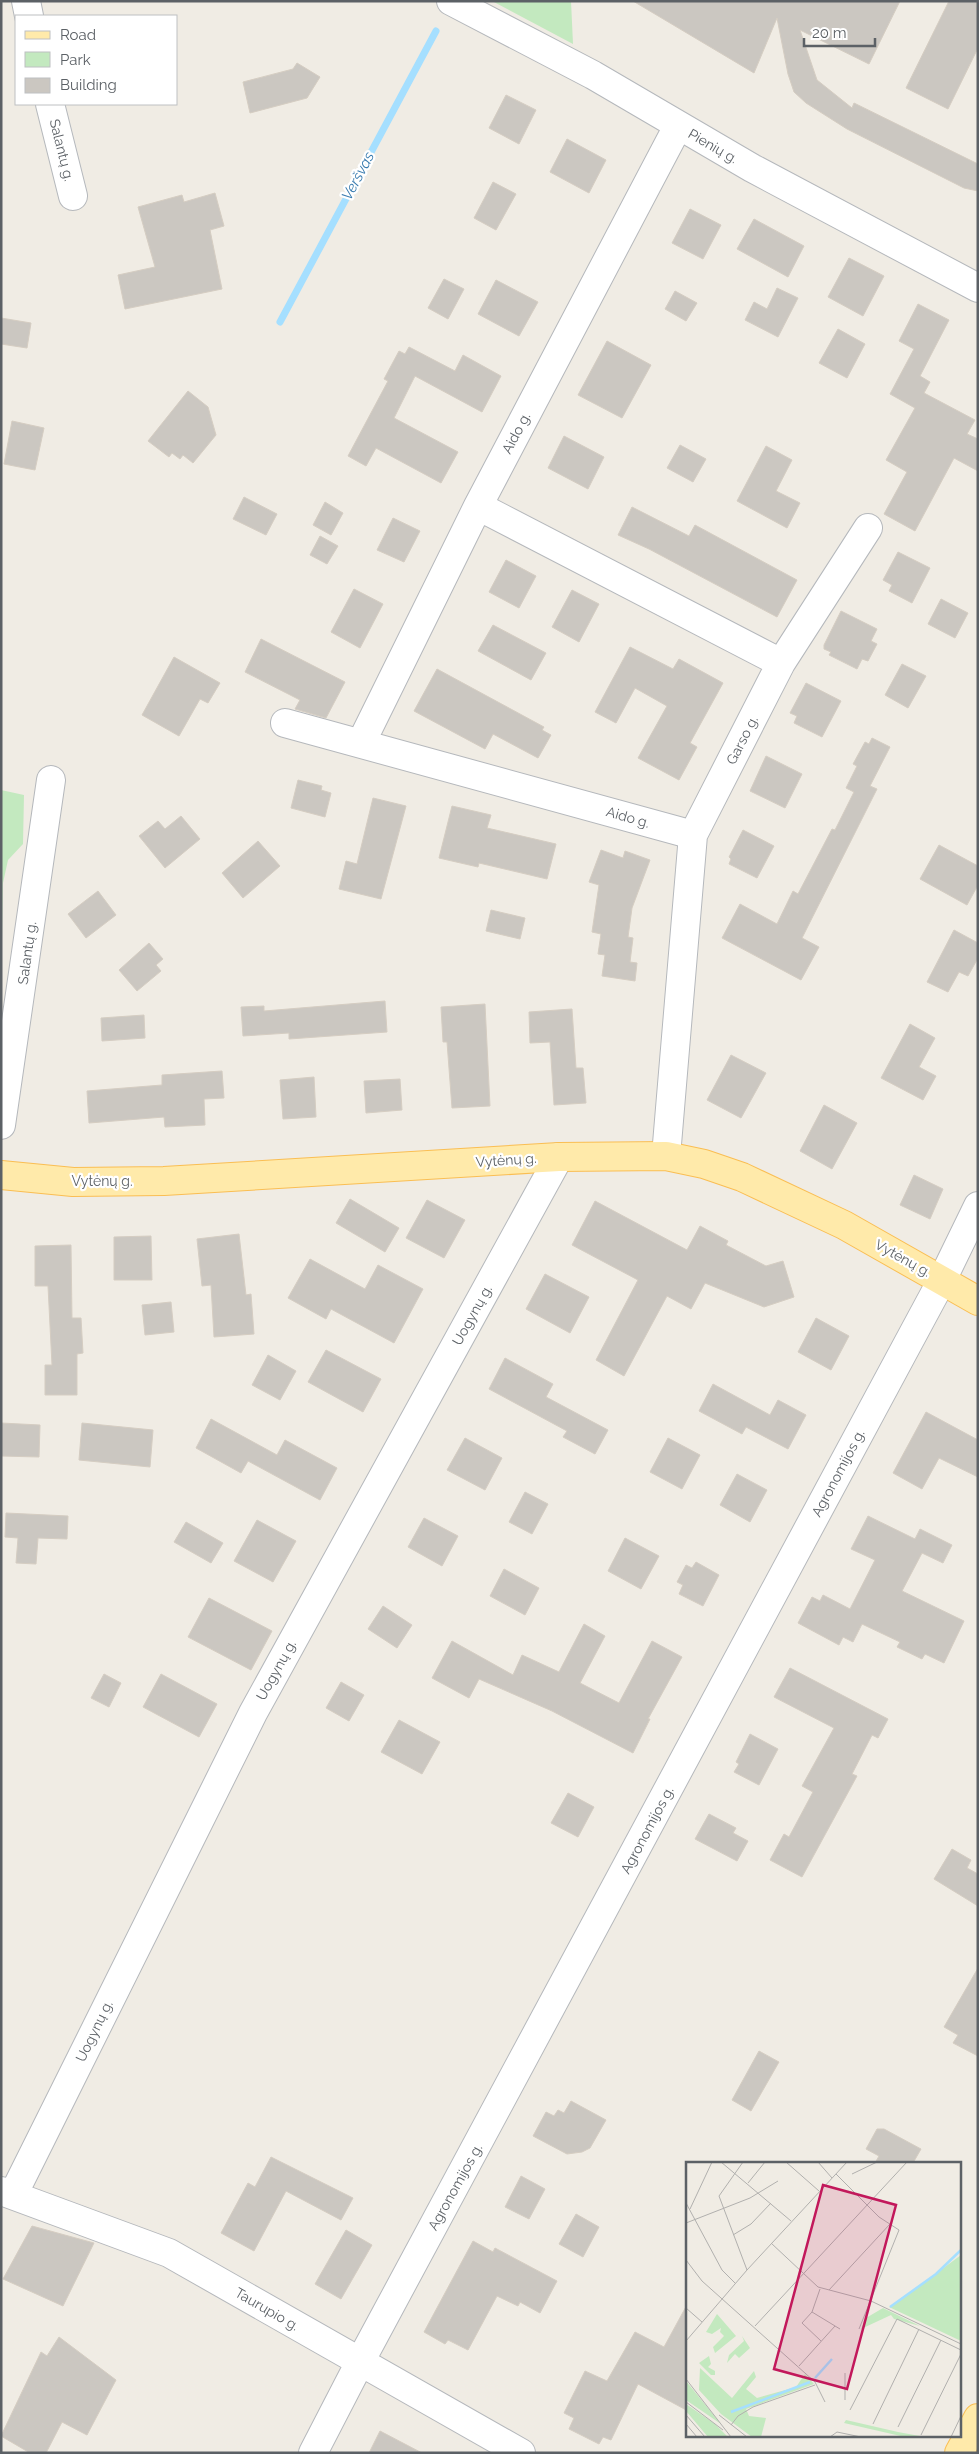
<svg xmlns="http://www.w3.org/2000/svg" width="979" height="2454" viewBox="0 0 979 2454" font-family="Raleway,sans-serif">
	<rect width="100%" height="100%" fill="#f0ece4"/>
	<!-- green -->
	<path fill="#c3e9bf" d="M492,1H571L573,44Z
		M1,790L24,795L23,844L8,860L3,883V939Z"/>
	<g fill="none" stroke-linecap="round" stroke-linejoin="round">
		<!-- stream -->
		<path stroke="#a5dfff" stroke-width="7" d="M280,322L436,31"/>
	</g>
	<!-- building -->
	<path fill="#cbc7c1" stroke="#d5cdc2" d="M633,1H900L869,64L800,30L817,80L852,108L854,103L978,164V191L964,188L847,129L806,103L794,92L788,74L777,18L754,73Z
		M949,1H978V48L948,109L906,88Z
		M297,63L320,77L307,98L250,113L243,82L293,69Z
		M506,95L536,110L519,144L489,128Z
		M567,139L606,160L589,193L550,172Z
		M493,182L516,194L496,230L474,218Z
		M215,193L224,226L210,230L222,289L125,309L118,275L155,267L138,207L182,195L184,202Z
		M690,209L721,225L703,259L672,243Z
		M754,219L804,246L788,277L737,249Z
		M849,258L884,276L863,316L828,297Z
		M444,279L464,289L448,319L428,308Z
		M496,280L538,302L519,336L478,314Z
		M777,288L798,298L778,337L745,320L754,302L767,309Z
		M675,291L697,303L686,321L665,309Z
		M918,304L949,320L920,376L930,382L924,393L975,420L967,434L978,439V471L954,458L915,531L884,514L907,472L886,460L915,408L890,394L914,349L899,341Z
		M1,318L31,323L27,348L1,344Z
		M838,329L865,344L847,378L819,363Z
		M607,341L651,365L622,418L578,395Z
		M409,347L455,371L463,355L501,376L482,412L415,376L394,418L458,452L441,483L376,448L366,466L348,456L388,381L384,379L399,351L405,354Z
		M188,391L208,407L216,435L193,463L183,455L180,459L172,453L169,457L148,441Z
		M12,421L44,428L35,470L4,464Z
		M564,436L604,457L588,489L548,468Z
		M680,445L706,459L693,482L667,468Z
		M766,446L792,460L776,491L800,503L787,528L737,501Z
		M244,497L277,514L266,535L233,519Z
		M325,502L343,513L331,535L313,525Z
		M632,507L689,536L695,525L797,580L777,617L649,549L618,535Z
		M393,518L420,531L404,562L377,550Z
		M320,536L338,546L327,564L310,555Z
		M898,552L930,568L912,603L889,591L892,585L883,580Z
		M506,560L536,576L519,608L489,592Z
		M354,589L383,604L360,648L331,632Z
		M572,590L599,604L579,642L552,627Z
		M941,599L968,613L955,638L928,624Z
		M841,611L877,629L871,641L877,644L868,661L862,659L857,669L829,655L831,652L824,649V645Z
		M493,625L546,653L531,680L478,651Z
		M261,639L345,682L326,718L295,709L300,700L245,672Z
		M630,647L673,669L679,659L723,683L690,743L697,747L679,780L638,758L667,706L635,688L616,723L595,712Z
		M174,657L220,683L208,703L200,699L179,736L142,715Z
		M902,664L926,676L908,708L885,695Z
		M437,669L544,727L542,730L551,735L538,758L493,734L485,749L414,711Z
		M806,683L841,701L822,737L794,723L797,716L790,713Z
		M872,738L890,747L870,786L877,789L802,938L819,947L801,980L722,938L740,904L777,924L793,891L798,894L832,829L835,830L854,792L846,788L857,766L853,764L865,742L869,744Z
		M766,756L802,774L785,808L750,791Z
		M298,780L322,786L321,790L331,793L325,817L291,808Z
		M373,798L406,806L381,899L339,889L346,861L357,864Z
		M452,806L491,815L487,828L556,844L547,879L479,863L478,867L439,858Z
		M181,816L200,839L165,868L139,836L158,821L165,829Z
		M743,830L774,846L757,878L729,864L731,859L729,857Z
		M258,841L280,866L243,898L222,873Z
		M939,845L978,866V885L967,905L920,879Z
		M601,850L623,858L625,851L650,860L632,908L628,937L633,938L630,962L637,963L635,981L602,976L605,955L598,954L601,934L592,932L599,885L589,882Z
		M98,891L116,915L86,938L68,914Z
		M491,910L525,918L520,939L486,931Z
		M954,930L978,943V958L968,976L959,972L948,992L927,982Z
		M149,943L163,959L156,965L161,971L137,991L119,970Z
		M385,1001L387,1032L289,1039V1033L243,1036L241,1007L264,1006V1011Z
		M485,1004L490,1106L452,1108L447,1042H443L441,1007Z
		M572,1009L576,1068H583L586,1103L554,1105L550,1042L530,1043L529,1012Z
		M144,1015L145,1038L102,1041L101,1018Z
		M910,1024L935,1038L919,1067L936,1076L923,1100L881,1078Z
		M731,1055L766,1073L741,1118L707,1100Z
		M222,1071L224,1098L204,1099L205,1125L165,1127L164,1117L89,1123L87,1091L162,1085V1075Z
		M314,1077L316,1117L283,1119L280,1080Z
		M400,1079L402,1110L366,1113L364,1081Z
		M824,1105L857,1123L832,1169L800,1151Z
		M914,1175L943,1189L930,1219L900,1205Z
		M350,1199L399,1228L385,1252L336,1223Z
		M427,1200L465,1220L444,1258L406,1238Z
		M595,1201L687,1250L700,1226L728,1241L726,1245L766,1266L783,1261L794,1297L764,1307L705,1283L691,1309L667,1296L624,1376L596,1360L638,1280L572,1245Z
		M239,1234L246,1295L251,1294L254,1334L214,1337L211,1285L202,1286L197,1239Z
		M151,1236L152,1280H114V1237Z
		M71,1245L72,1318H81L83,1353L77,1354V1395H45V1365H52L48,1286H35V1246Z
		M310,1259L365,1289L378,1265L423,1289L394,1343L331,1309L326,1319L288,1298Z
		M545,1274L589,1297L570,1333L526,1309Z
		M171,1302L174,1332L145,1335L142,1305Z
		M816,1318L849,1336L831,1370L798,1352Z
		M326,1350L381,1379L363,1412L308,1382Z
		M268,1355L296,1371L280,1400L252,1385Z
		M505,1358L553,1384L546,1397L608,1430L595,1454L563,1437L567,1431L489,1389Z
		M713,1384L770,1415L778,1400L806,1415L788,1449L746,1427L742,1434L699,1411Z
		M926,1412L978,1440V1477L939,1458L922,1489L893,1473Z
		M211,1419L277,1455L285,1440L337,1468L320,1500L248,1461L241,1473L196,1448Z
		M1,1423L40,1425L39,1457L1,1456Z
		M82,1423L153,1430L150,1467L79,1460Z
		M465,1438L502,1458L485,1490L447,1470Z
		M668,1438L700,1455L682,1489L650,1472Z
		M737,1474L767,1490L750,1522L720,1505Z
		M525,1492L548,1504L532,1534L509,1522Z
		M6,1513L68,1516L67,1539L38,1538L36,1564L16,1563L18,1538L5,1537Z
		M868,1516L915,1539L920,1529L952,1545L943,1563L922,1553L902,1591L964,1621L944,1663L925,1654L922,1659L897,1647L900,1642L862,1624L853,1642L843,1637L839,1645L798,1623L812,1597L820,1601L823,1595L850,1609L875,1560L851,1549Z
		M424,1518L458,1536L442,1566L408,1547Z
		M257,1520L296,1541L273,1582L234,1561Z
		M186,1522L223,1543L211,1563L174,1542Z
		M625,1538L659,1556L641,1589L608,1571Z
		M696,1562L719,1575L703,1606L679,1594L683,1585L677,1582L686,1565L692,1568Z
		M504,1569L539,1588L525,1615L490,1596Z
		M209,1598L272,1631L251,1670L188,1637Z
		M383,1606L412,1625L397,1648L368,1629Z
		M584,1624L605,1636L580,1683L619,1703L652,1641L682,1657L648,1719H650L633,1753L552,1711L479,1679L469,1698L432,1678L452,1641L513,1675L522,1655L559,1672Z
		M790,1668L888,1719L878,1738L872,1735L852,1774L857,1776L802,1877L770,1860L784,1834L789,1837L813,1792L802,1786L834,1728L774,1697Z
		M104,1674L121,1683L109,1707L91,1698Z
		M161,1674L217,1704L199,1737L143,1707Z
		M341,1682L364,1695L349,1721L326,1708Z
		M399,1720L440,1742L422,1774L381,1752Z
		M750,1734L778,1749L759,1785L734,1772L739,1764L736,1762Z
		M568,1793L594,1807L578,1837L551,1823Z
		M709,1814L736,1828L733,1833L748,1841L737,1861L695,1839Z
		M952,1849L971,1860L967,1868L978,1874V1906L934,1879Z
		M978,1968V2056L953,2043L958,2035L944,2027Z
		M759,2051L779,2062L751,2111L732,2100Z
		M571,2101L606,2120L590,2148L582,2152L567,2154L533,2136L546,2112L554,2116L558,2110L564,2113Z
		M877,2129H884L921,2149L913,2163H875L879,2156L866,2149Z
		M271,2157L353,2198L341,2220L286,2191L254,2251L221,2233L248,2183L255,2187Z
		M521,2176L545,2189L529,2219L505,2207Z
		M576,2214L599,2227L583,2257L559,2244Z
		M32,2226L94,2243L63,2306L3,2279Z
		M346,2230L372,2245L341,2299L315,2284Z
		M473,2241L493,2252L495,2248L557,2281L540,2313L520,2302L518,2306L497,2296L468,2350L448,2340L445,2344L424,2332Z
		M688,2303V2411L638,2384L611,2440L603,2437L599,2444L569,2429L574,2418L564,2413L585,2371L607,2381L635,2332L664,2347Z
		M59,2337L116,2380L87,2435L62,2422L46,2453H30L1,2436L41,2352L47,2356Z
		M380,2431L422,2453H369Z"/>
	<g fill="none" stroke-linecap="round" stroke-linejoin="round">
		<!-- minor casing -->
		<g stroke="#b5b8bc" stroke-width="30">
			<path id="minor" d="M26,1L29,16
				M451,1L593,75L752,168L978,288
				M50,104L73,196
				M478,506L781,663L693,835L666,1156
				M781,663L868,528
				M285,723L693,835
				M361,743L478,506L678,126
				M1,1125L51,780
				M1,2191L169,2253L521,2453
				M14,2193L253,1713L559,1157
				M313,2453L360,2362L942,1280L978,1206"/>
		</g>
		<!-- major casing -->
		<g stroke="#fabe53" stroke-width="30">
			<path id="major" d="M1,1175L73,1182L164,1181L559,1157L666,1156L704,1164L742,1177L844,1225L978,1301
				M959,2453L978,2418"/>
		</g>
		<!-- minor -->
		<use href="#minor" stroke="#fff" stroke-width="28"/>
		<!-- major -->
		<use href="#major" stroke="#ffeaaa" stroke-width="28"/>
	</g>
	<g text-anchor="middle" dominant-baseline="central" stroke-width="4.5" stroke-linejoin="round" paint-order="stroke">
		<!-- street labels -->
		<g font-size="14" fill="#5c6166" stroke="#fff">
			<text transform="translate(713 146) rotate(30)">Pienių g.</text>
			<text transform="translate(62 150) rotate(76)">Salantų g.</text>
			<text transform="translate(516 433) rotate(-62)">Aido g.</text>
			<text transform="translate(742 740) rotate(-63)">Garso g.</text>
			<text transform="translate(628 817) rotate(16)">Aido g.</text>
			<text transform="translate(27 953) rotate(-82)">Salantų g.</text>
			<text transform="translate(506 1160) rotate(-4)">Vytėnų g.</text>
			<text x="102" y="1181">Vytėnų g.</text>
			<text transform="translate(903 1258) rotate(29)">Vytėnų g.</text>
			<text transform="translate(472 1315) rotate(-61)">Uogynų g.</text>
			<text transform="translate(838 1473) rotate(-62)">Agronomijos g.</text>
			<text transform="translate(276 1670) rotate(-61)">Uogynų g.</text>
			<text transform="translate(647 1830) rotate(-62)">Agronomijos g.</text>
			<text transform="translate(94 2031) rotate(-64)">Uogynų g.</text>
			<text transform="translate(455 2187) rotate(-61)">Agronomijos g.</text>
			<text transform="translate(267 2309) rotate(30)">Taurupio g.</text>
		</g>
		<!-- water labels -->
		<g font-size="15" font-style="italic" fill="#387baf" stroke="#fff">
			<text transform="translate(358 176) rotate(-62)">Veršvas</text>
		</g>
	</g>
	<!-- overview -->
	<g transform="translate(686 2162)">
		<rect width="275" height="275" fill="#f0ece4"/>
		<path d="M197,146L234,164L208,157L205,153L175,167L180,156ZM14,206L46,236L68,209L70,215L60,227L71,236L110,225L119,212L128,222L60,247L63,254L80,256L75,275H66L35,252L13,228ZM0,219L35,262L0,238ZM0,242L29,262L42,275H22L0,249Z" fill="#c3e9bf"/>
		<path d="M275,93V179L203,145L220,134ZM31,152L50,174L29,191L27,185L38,174L34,170L35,166L26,172L20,170ZM56,174L64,186L53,196L49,192L41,201L43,193L58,179ZM23,194L25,202L22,205L29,209V213H25L13,201ZM160,258L212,270L239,275H219L158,261Z" fill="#c3e9bf"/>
		<path fill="none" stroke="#a5dfff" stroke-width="2.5" d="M204,145L250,112L275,88M129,216L146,197M45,250L124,220"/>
		<path fill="none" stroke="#b1b0ae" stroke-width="1" d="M35,0L105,59M57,0L33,34L61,108M100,0L133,29M132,0L146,16M150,12L193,55L213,68L173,167M166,12L191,0M62,21L79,0M0,41L36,108L49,121M4,47L26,0M0,61L64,36L92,19M47,73L65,62L85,41M85,81L132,125L185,139L275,182M0,98L16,119L129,220L139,240M134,127L126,150L116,161L135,179M143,128L204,62M0,146L16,160M126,150L154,167M69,164L221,0M0,179L61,108L161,0M113,204L149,164M0,217L45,275M159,238V211M0,240L37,268M164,248L211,157L275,188M0,253L19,275M33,253L61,275M0,262L11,275M187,262L233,167M45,263L52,254L67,245L129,223M212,265L255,178M235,273L275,192M144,275L151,270L175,275M265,275L275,254"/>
		<path fill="#c2185b" fill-opacity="0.15" stroke="#c2185b" stroke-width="2.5" d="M137,23L210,43L161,227L88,207Z"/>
		<rect width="275" height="275" fill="none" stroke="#5c6166" stroke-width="2.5"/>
	</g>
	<!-- border -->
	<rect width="979" height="2454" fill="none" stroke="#5c6166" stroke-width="5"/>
	<!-- legend -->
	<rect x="15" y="15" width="162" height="90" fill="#ffffff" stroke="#bec0c2"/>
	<rect x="25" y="31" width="25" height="8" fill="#ffeaaa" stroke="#bec0c2"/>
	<text x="60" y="40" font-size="15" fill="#5c6166">Road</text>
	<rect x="25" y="52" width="25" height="15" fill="#c3e9bf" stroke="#bec0c2"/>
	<text x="60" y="65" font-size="15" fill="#5c6166">Park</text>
	<rect x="25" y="78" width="25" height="15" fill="#cbc7c1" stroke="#bec0c2"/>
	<text x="60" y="90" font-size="15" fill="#5c6166">Building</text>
	<!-- scale -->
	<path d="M804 38v8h71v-8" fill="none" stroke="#5c6166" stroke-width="2.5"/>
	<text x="812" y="38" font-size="15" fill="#5c6166" stroke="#ffffff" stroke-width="4" paint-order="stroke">20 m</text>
</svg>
